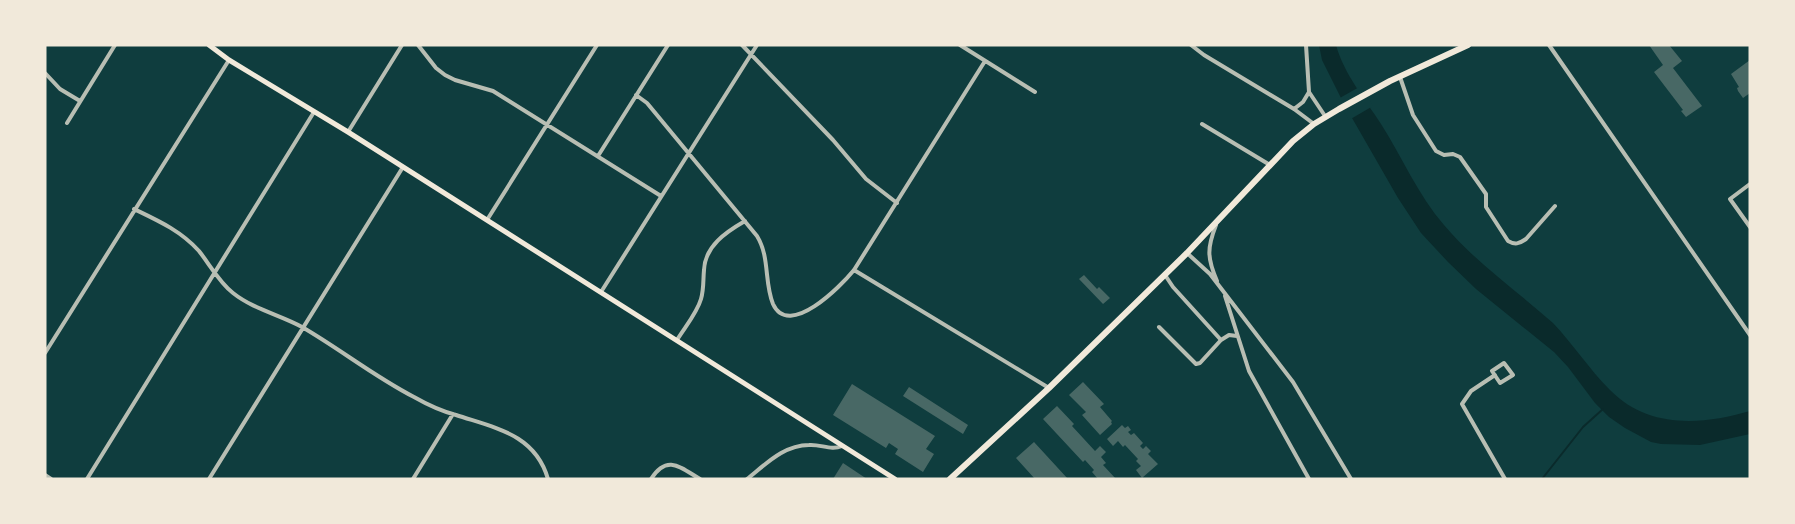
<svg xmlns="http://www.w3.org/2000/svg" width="1795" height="524" viewBox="0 0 1795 524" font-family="Quicksand,sans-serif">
	<rect width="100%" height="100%" fill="#0f3d3e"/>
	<!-- water -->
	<path fill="#0a2a2b" d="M1319,45H1336C1344,74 1365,99 1381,124C1402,157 1418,195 1444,225C1475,262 1516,290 1553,323C1573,344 1589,369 1610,390C1648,429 1702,425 1750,411V434L1700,445L1661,444L1651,442L1625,428L1609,417L1595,403L1568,367L1554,352L1476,289L1448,262L1421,233L1398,198L1344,104L1322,60Z"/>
	<!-- pier -->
	<path fill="#0f3d3e" d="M1361,86L1373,106L1349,120L1338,99Z"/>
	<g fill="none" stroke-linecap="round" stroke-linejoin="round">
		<!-- stream -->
		<path stroke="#0a2a2b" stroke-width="2" d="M1542,479L1583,427L1603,409"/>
	</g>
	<!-- building -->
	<path fill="#486865" d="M1649,45H1669L1682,61L1673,68L1702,106L1686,117L1681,111L1683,110L1654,72L1663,65Z
		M1750,60V93L1743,98L1738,91L1737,88L1739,87L1731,74Z
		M1084,275L1097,289L1099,287L1110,298L1103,304L1079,279Z
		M1083,382L1104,404L1100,407L1112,421L1111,422L1112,424L1100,435L1082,415L1086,412L1069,395Z
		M852,384L935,436L926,449L934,454L923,472L895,454L898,449L889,443L886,448L833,415Z
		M909,387L968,425L963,434L903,396Z
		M1057,406L1074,424L1072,426L1095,451L1100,446L1106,452L1101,457L1106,463L1103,465L1116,479H1098L1092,472L1094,470L1085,460L1083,462L1043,419Z
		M1122,425L1125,428L1128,426L1131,430L1128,432L1131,435L1134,433L1143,443L1140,446L1143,449L1146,446L1151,451L1148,454L1158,464L1142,478L1136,470L1141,466L1136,461L1138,459L1125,445L1123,447L1118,441L1113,446L1107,439Z
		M1034,442L1068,479H1035L1016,458Z
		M843,463L867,479H833Z"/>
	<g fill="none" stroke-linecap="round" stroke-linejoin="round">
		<!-- minor -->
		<path stroke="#b8beb3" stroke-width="4" d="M418,45L436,68L445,75L455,80L493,91L661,196
			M742,45L833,140L866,179L897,203
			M960,45L1035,92
			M1191,45L1204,55L1294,109L1314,124
			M1306,45L1309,92L1325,116
			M1549,45L1750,335
			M45,73L60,89L80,101
			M1400,77L1413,115L1436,151L1444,155L1453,154L1460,157L1486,194V207L1508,241C1515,245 1519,244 1526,239L1555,206
			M636,95L647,103L757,236C770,257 764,282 773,304C789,339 841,286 854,270L985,61
			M1294,109L1303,102L1309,92
			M67,123L115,45
			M1202,124L1270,165
			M348,132L402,45
			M598,156L668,45
			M1750,184L1730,199L1750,227
			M134,209C159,221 181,231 199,251C210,265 219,282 233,293C253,309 280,315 302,327C340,349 375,377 414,397C428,405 441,411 456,415C495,428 535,434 548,479
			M487,220L597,45
			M1216,225C1207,248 1207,258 1217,281
			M1187,253L1210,274L1293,382L1351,479
			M854,270L1049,388
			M1165,275L1173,287L1221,340
			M601,292L757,45
			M1225,296L1249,371L1309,479
			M1159,327L1196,364L1200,363L1221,340L1229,335L1237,336
			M677,340C685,327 697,313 701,299C704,289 703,280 704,270C705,246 726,232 745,221
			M45,353L229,60
			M1504,363L1513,375L1500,383L1492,371Z
			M1495,375L1471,391L1462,404L1505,479
			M45,475L51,479
			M87,479L314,112
			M209,479L403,167
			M413,479L453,414
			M651,479C667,454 680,467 700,479
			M747,479C766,464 784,445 809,445C821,444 831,451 842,446"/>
		<!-- secondary -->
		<path stroke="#f1e9da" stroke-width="5" d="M209,45L229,60L348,132L895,479"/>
		<!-- trunk -->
		<path stroke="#f1e9da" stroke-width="6" d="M950,479L1049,388L1187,253L1293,141L1314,124L1339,109L1390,81L1468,45"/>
	</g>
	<!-- border -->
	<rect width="1795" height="524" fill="none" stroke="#f1e9da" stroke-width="93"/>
</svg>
